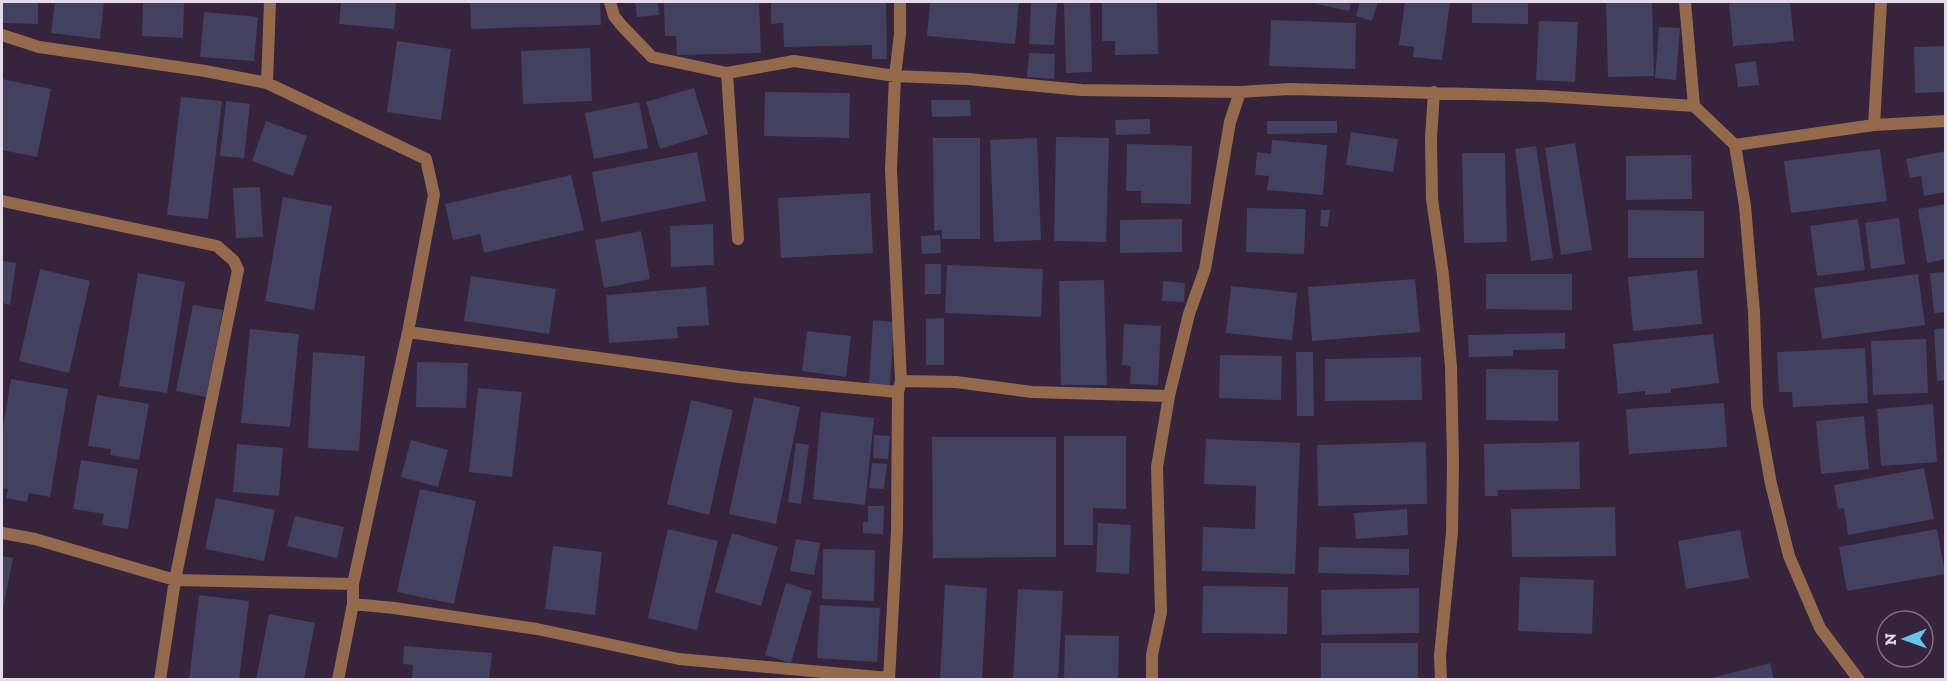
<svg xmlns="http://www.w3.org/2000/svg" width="1947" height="681" viewBox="0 0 1947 681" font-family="'Zilla Slab',serif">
	<rect width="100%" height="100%" fill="#35243c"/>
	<!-- building -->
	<path fill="#42415f" d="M2,2H38V24L2,23Z
		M55,2H104L100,39L51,33Z
		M143,2H184L183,38L142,36Z
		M341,2H396L394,29L339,24Z
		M470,2H600L601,25L471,29Z
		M635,2H658L659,15L637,17Z
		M664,2H759L761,53L677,55L676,36H665Z
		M771,2H886L887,59H872V45L784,47L783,23L771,24Z
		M930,2H1019L1015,44L927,36Z
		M1031,2H1057L1054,45L1029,44Z
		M1064,2H1090L1092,72L1066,73Z
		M1102,2H1157L1158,54L1115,55V41H1102Z
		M1308,2H1351L1349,11Z
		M1360,2H1378L1372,21L1356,16Z
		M1405,2H1450L1442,60L1413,57L1414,47L1399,45Z
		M1472,2H1528V24L1472,23Z
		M1606,2H1652L1654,76L1608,77Z
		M1729,2H1790L1794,41L1733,46Z
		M204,12L258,17L254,61L200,57Z
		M1271,20L1356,23L1355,69L1269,66Z
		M1539,21L1578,22L1575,82L1536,80Z
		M1659,27L1680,28L1676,80L1655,78Z
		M397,41L451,49L441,120L387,112Z
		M1946,46V92L1915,93L1914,47Z
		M590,48L592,101L523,104L521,51Z
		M1029,53L1055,54L1054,79L1027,77Z
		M1756,61L1759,85L1738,87L1735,64Z
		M2,79L51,89L37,157L2,150Z
		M694,88L708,134L660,149L646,102Z
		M765,92L850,93L849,138L764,136Z
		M181,97L222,101L208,219L167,215Z
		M931,100H970L971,116L932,117Z
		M226,101L250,104L244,158L220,156Z
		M639,102L648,148L594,159L585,113Z
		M1150,119V134L1116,135L1115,120Z
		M266,121L307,136L293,176L252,161Z
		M1267,121H1337V133L1267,134Z
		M1351,132L1398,139L1393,172L1346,165Z
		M1056,137L1109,138L1106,242L1054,241Z
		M933,138H980V239H942V230L934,231Z
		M1037,138L1041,240L994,242L990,140Z
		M1272,140L1327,145L1323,195L1267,190L1269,176L1255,175L1257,152L1271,154Z
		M1575,143L1592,250L1561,255L1545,148Z
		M1127,144L1192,146L1191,204L1141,203V191H1126Z
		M1536,146L1553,258L1531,261L1515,149Z
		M1880,149L1887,201L1791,213L1784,161Z
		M1946,151V192L1924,196L1921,176L1910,178L1906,159Z
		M697,152L706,201L601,222L592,172Z
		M1462,153H1505L1507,242L1464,243Z
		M1691,155L1692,199L1626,200V156Z
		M571,175L584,230L484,253L480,234L453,240L445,204Z
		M260,187L263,237L236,238L233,188Z
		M870,193L873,253L781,258L778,198Z
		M283,197L332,206L314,310L265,301Z
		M1946,204V259L1927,263L1918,209Z
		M1247,208L1306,209L1304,254L1246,252Z
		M1321,210H1330L1328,227L1320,226Z
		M1628,210L1704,211V258H1628Z
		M1899,218L1905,264L1871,269L1865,223Z
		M1182,219V252L1120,253V220Z
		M1858,219L1865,270L1817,276L1810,226Z
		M713,224L714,265L671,267L670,226Z
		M641,231L650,279L604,288L595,240Z
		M940,235L941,253L922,254L921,236Z
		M2,261L16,263L10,305L2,303Z
		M925,264H941V294H925Z
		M947,265L1043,269L1041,317L945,313Z
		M40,269L90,281L69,373L19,361Z
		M1697,270L1702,324L1633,331L1628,277Z
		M1946,272V312L1934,313L1930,273Z
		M138,273L185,282L167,393L119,386Z
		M1486,274H1572V310L1486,309Z
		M1918,274L1925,325L1822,339L1814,288Z
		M471,276L556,289L549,334L464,321Z
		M1415,279L1420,332L1312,341L1308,287Z
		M1104,280L1107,385H1061L1059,281Z
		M1163,281L1185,283L1184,302L1162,301Z
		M1231,286L1297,293L1292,340L1226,333Z
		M706,287L709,325L677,327L678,338L609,343L606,295Z
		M193,305L223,310L206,397L176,391Z
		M944,318V365H926V319Z
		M873,320L894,322L890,386L869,385Z
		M1124,324L1161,326L1158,385L1130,384L1131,366L1122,365Z
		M1946,328V380L1937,381L1934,329Z
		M250,329L299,334L290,427L241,423Z
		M807,331L851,336L846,377L802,371Z
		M1565,333V349L1513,350V356L1469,357L1468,335Z
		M1713,334L1719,383L1671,389V393L1645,395V391L1618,394L1613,344Z
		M1926,339L1928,393L1873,395L1871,341Z
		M1865,348L1868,403L1793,407L1792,392H1779L1777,352Z
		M313,352L365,356L359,451L308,448Z
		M1296,352H1313L1314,416H1297Z
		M1220,355L1282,356L1281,400L1219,398Z
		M1421,357L1422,400L1325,401V359Z
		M417,362L468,363L466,408L416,407Z
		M1486,369L1558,370V421L1486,420Z
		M11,379L68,389L50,497L29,493L27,502L6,498L8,489L2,488V433Z
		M478,388L522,392L512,477L469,472Z
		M97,395L149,404L139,460L110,455L111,449L88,446Z
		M754,397L800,407L776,524L729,514Z
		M691,400L733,410L709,515L667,504Z
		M1724,403L1727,447L1629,454L1626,409Z
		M1933,404L1937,462L1881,466L1877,409Z
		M821,412L874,418L865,505L813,499Z
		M1864,416L1869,469L1821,474L1816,421Z
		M874,435L890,436L888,459L873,458Z
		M1064,436H1126V509L1093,508V545H1064Z
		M932,437H1056V557L933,558Z
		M1206,439L1300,443L1295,574L1202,571L1203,527L1255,529L1256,486L1204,484Z
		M411,440L448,450L438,487L401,477Z
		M1426,442L1427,504L1318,506L1317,445Z
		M1579,442L1580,489L1498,490V496H1485L1484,444Z
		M796,443L809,445L801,504L788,502Z
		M237,444L283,448L279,496L233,492Z
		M81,460L138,469L128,529L102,525L104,514L73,509Z
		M872,463L887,464L884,489L869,488Z
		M1924,468L1934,519L1848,535L1844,508L1838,509L1834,485Z
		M420,489L476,501L454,604L397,592Z
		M216,498L275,510L264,561L205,549Z
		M868,506H884L883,534L863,533V522H868Z
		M1615,507L1616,556L1512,557L1511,509Z
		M1407,509L1408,535L1356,539L1354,513Z
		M295,516L344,527L337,558L287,546Z
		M1098,523L1131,525L1129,574L1096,572Z
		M668,529L718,541L697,630L648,618Z
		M1937,529L1945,574L1847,591L1839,547Z
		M1740,530L1749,578L1686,589L1678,541Z
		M732,533L778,547L761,606L715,592Z
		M796,539L820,543L814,575L790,571Z
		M553,546L602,552L595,615L545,609Z
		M1319,547L1409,549V575L1318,573Z
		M823,549L875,550L874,601L822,599Z
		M2,556L13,558L3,609H2Z
		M1520,577L1594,580L1592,634L1518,631Z
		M786,583L812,591L791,663L765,655Z
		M945,585L987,588L982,680H940Z
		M1203,586L1288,587L1287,634L1202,633Z
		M1419,588V633L1322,635L1321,590Z
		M1018,589L1063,591L1058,680H1013Z
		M199,595L249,601L239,680H189Z
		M820,605L880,608L877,662L817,658Z
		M269,614L315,623L304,680H256Z
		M1065,635L1119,636L1118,680H1064Z
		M1321,643H1418V680H1321Z
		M404,646L492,653L489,680H412L413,665L403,664Z
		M1770,663L1774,680H1707V679Z"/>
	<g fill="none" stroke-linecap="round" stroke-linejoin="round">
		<!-- minor -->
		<path stroke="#94694c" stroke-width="12" d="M610,2L614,16L622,26L652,57L727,73L794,61L895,76L968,79L1081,90L1240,92L1290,89L1545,96L1694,106L1735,145L1745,206L1754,312L1757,406L1771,484L1789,556L1820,628L1859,680
			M1685,2L1694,106
			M2,35L39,47L205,71L267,83L426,159L434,195L408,332L353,584V604L338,680
			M727,73L738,239
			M267,83L270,2
			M1434,92L1431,138L1432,199L1443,275L1451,367L1453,462L1452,532L1440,656L1441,680
			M1874,125L1881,2
			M1735,145L1874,125L1946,121
			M2,201L217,246L234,261L238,270L175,580L160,680
			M408,332L739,377L898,392
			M901,381L956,382L1032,392L1169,396
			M2,533L35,539L175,580L353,584
			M353,604L394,608L537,629L679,659L889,678
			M889,680L897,530L898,392L901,381L891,170L895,76L900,34V2
			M1152,680V655L1161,612L1157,467L1169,396L1189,314L1205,269L1230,122L1240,92"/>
	</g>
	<!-- border -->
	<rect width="1947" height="681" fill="none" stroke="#e5daea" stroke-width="6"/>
	<!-- north arrow -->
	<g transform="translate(1905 639) rotate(269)"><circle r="28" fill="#35243c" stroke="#7b6d82" stroke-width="1.5"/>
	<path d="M0-4.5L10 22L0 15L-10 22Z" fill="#65c5ef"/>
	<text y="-9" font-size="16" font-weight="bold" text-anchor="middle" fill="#e5daea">N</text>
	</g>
</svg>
